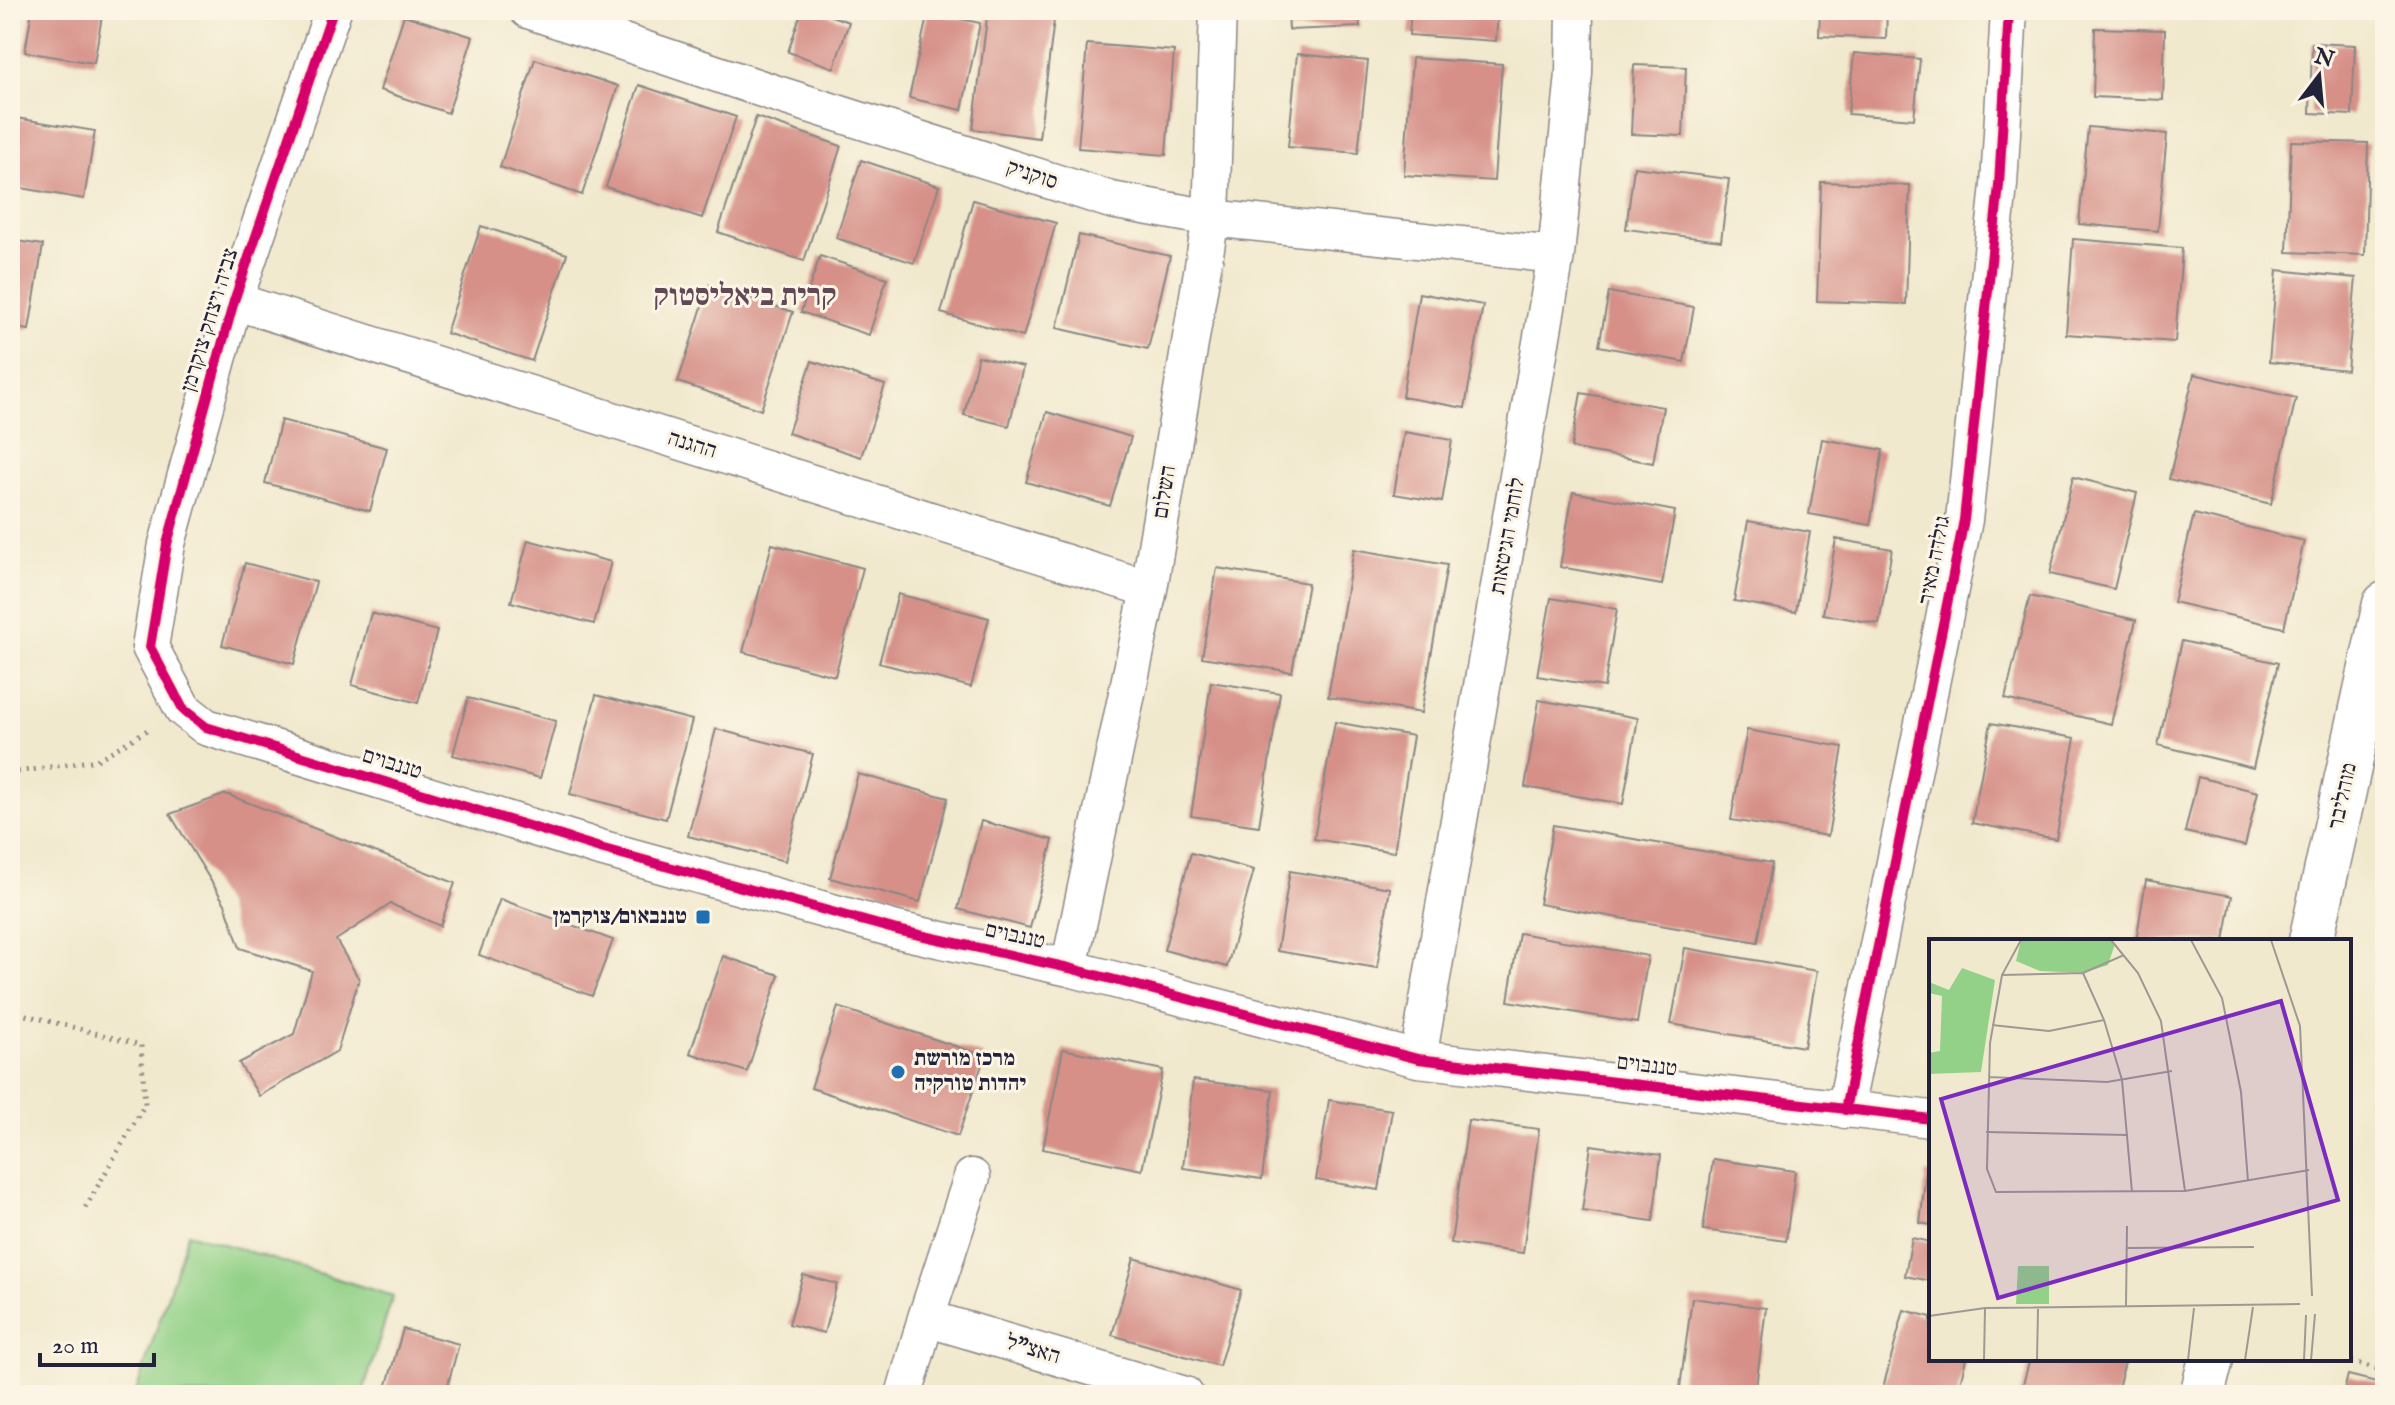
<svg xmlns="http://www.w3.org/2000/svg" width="2395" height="1405" viewBox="0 0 2395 1405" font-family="'IM FELL English','Frank Ruhl Libre',serif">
	<rect width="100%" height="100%" fill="#fcf5e5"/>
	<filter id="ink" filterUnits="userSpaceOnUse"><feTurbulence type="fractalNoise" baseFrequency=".0125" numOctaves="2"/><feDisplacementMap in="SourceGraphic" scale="16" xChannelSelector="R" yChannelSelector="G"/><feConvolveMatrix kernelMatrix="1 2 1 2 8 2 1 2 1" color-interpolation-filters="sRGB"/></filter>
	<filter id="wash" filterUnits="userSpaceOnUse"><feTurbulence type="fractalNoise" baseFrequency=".006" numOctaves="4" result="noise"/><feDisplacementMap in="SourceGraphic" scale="32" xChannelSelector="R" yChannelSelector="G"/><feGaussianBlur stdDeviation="1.8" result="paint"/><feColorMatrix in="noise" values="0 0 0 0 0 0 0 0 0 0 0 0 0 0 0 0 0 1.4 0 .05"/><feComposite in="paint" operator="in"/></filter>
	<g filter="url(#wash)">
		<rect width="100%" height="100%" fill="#f1e9ce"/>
		<!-- green -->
		<path fill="#93d188" stroke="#5a7a62" stroke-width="2" d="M188,1233L393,1296L362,1395H135Z"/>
		<g id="blocks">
			<!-- building -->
			<path fill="#d69088" d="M32,10H103L94,63L25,52Z
				M802,10H813L849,22L834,68L788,52Z
				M988,10L1055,12L1039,138L973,129Z
				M1288,10H1359L1360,27L1289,30Z
				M1411,10H1498L1496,41L1409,35Z
				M1820,10H1887L1886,39L1819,36Z
				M928,12L980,23L962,110L909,98Z
				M404,15L473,37L448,113L380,90Z
				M2095,28L2165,30L2163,100L2093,97Z
				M2312,43L2355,45L2352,115L2310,113Z
				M1087,44L1174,51L1166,155L1078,148Z
				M1854,53L1920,59L1914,119L1848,114Z
				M1297,54L1368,61L1358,153L1288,147Z
				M1412,58L1502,64L1494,181L1404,175Z
				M535,59L618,86L582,195L500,167Z
				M1634,65L1686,67L1683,136L1631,134Z
				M639,85L736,117L702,218L606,187Z
				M10,117L95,131L84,199L10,186Z
				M756,117L841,146L804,261L718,232Z
				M2088,127L2167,134L2158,231L2079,224Z
				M2291,141L2368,143L2365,255L2287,252Z
				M861,160L939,186L914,263L836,238Z
				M1634,167L1729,179L1721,241L1626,229Z
				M1821,182L1910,185L1906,304L1817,301Z
				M973,200L1056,223L1023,337L941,313Z
				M481,226L567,254L532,361L446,333Z
				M1079,235L1170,256L1148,349L1057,328Z
				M2073,239L2182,248L2175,342L2066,334Z
				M10,240L43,245L29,330L10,327Z
				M820,256L887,278L869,335L801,312Z
				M2277,270L2356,278L2347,370L2269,362Z
				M709,285L793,312L761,410L678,382Z
				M1609,292L1694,307L1684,362L1599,346Z
				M1419,293L1483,305L1465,408L1402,397Z
				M978,356L1023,367L1009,426L964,415Z
				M812,361L885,385L861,457L788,433Z
				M2194,374L2296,398L2271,504L2169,479Z
				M1581,393L1663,407L1653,463L1571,448Z
				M1047,412L1131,437L1110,506L1026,482Z
				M281,420L387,448L370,511L265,483Z
				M1404,432L1452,440L1442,502L1394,494Z
				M1822,439L1883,450L1870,525L1809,514Z
				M2073,477L2137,493L2114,589L2050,574Z
				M1573,492L1675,511L1662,585L1560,567Z
				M2194,514L2304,541L2284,628L2173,602Z
				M1748,521L1810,532L1796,612L1734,601Z
				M1836,539L1892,549L1879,624L1823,614Z
				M528,540L611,562L594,624L511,602Z
				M772,544L863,568L835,676L743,652Z
				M1354,549L1447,565L1421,713L1328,697Z
				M245,563L316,582L294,664L222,645Z
				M1217,568L1308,583L1292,672L1202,657Z
				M898,594L989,618L971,687L879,663Z
				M2030,596L2136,620L2111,724L2005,699Z
				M1551,598L1617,609L1604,687L1537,676Z
				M371,613L437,631L418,703L352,685Z
				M2182,641L2278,663L2253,768L2158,745Z
				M1211,682L1280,693L1259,826L1191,816Z
				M596,695L692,720L666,819L570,794Z
				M468,698L556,721L540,778L453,755Z
				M1539,700L1638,718L1623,804L1525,787Z
				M1335,722L1413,736L1394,852L1314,839Z
				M1991,723L2075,738L2056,839L1972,823Z
				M716,729L813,754L785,861L688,836Z
				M1747,730L1843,747L1828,836L1731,820Z
				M858,774L948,798L920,902L830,878Z
				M2198,777L2258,792L2245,846L2185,832Z
				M226,794L455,883L440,926L391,904L336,940L359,979L337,1051L259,1096L239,1063L294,1034L312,971L240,948L225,904L170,814Z
				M981,821L1053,840L1030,928L958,909Z
				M1553,825L1772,863L1758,942L1539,904Z
				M1191,853L1254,870L1227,967L1164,950Z
				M1290,871L1390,888L1377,968L1277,951Z
				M2146,880L2232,896L2224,941H2136Z
				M500,899L613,940L592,996L479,955Z
				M1519,933L1648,956L1637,1023L1508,1001Z
				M1685,948L1817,971L1804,1047L1671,1024Z
				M723,956L779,975L747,1072L690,1053Z
				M838,1007L985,1056L958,1136L811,1088Z
				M1063,1049L1163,1070L1142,1170L1043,1149Z
				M1193,1080L1273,1090L1262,1179L1183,1168Z
				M1329,1100L1392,1110L1379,1190L1316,1180Z
				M1468,1120L1539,1129L1523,1253L1451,1243Z
				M1591,1145L1661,1155L1653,1221L1582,1211Z
				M1713,1159L1795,1171L1786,1241L1703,1230Z
				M1926,1173L1931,1174V1225L1920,1223Z
				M1912,1238L1931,1242V1281L1905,1276Z
				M1134,1258L1241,1290L1219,1366L1112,1335Z
				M803,1275L837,1284L824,1333L789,1324Z
				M1692,1298L1766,1308L1755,1395H1679Z
				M1904,1310L1931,1317V1359H1966L1957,1395H1881Z
				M403,1329L459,1344L445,1395H384Z
				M2030,1359H2126L2116,1395H2020Z
				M2348,1375L2385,1384V1395H2343Z"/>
		</g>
	</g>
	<g filter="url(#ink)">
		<use href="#blocks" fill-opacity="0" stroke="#8a8684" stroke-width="2"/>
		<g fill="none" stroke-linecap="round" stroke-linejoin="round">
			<!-- street casing -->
			<g stroke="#8a8684" stroke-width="39">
				<path id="street" d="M333,10L234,301L167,544L150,647L183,709L206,727L600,848L897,930L1069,968L1418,1059L1931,1119
					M528,10L774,93L1111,200L1211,218L1556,255
					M234,301L1149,589
					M1069,968L1149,589L1211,218L1218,10
					M1418,1059L1556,255L1574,74L1575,10
					M1845,1110L1964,520L1999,185L2009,10
					M926,1318L1185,1395
					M904,1395L926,1318L972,1177"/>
			</g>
			<!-- secondary casing -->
			<g stroke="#8a8684" stroke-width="47">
				<path id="secondary" d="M2311,941L2385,604
					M2202,1395L2211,1359"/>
			</g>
			<!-- path -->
			<path stroke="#8a8684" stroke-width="5" stroke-dasharray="2 6" stroke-linecap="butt" d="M10,773L97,760L151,728
				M10,1011L141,1045L145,1104L84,1210
				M2344,1359L2385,1371"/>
			<!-- street -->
			<use href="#street" stroke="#fff" stroke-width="36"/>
			<!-- secondary -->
			<use href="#secondary" stroke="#fff" stroke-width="44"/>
			<!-- cycleway casing -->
			<g stroke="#fcf5e5" stroke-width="15">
				<path id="cycleway" d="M333,10L234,301L167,544L150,647L183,709L206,727L600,848L897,930L1069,968L1418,1059L1931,1119
					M1845,1110L1964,520L1999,185L2009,10"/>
			</g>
			<!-- cycleway -->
			<use href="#cycleway" stroke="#d6006c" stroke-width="10"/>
		</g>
	</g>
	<!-- markers -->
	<g fill="#1f6fb2" stroke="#fcf5e5" stroke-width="3">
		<rect x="695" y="909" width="16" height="16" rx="4"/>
		<circle cx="898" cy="1072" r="8"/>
	</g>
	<g text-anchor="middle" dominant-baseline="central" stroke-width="6" stroke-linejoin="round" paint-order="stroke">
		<!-- street labels -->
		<g font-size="22" fill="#22223b" stroke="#fcf5e5">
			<text transform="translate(1032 175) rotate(18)">סוקניק</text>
			<text transform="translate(210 320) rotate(-73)">צביה ויצחק צוקרמן</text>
			<text transform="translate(692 445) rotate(17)">ההגנה</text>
			<text transform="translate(1165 492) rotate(-81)">השלום</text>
			<text transform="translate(1508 536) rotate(-80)">לוחמי הגיטאות</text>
			<text transform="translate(1935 560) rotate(-79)">גולדה מאיר</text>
			<text transform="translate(392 764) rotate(17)">טננבוים</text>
			<text transform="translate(2343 796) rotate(-78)">מוהליבר</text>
			<text transform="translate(1015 936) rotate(12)">טננבוים</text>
			<text transform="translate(1647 1066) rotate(7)">טננבוים</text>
			<text transform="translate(1033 1350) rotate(16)">האצ"ל</text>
		</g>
		<!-- poi labels -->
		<g font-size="22" font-weight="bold" fill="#22223b" stroke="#fcf5e5" text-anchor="end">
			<text x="687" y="917">טננבאום/צוקרמן</text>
			<text x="914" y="1059" text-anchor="start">מרכז מורשת<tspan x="914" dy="25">יהדות טורקיה</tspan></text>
		</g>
		<!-- district labels -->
		<g font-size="30" font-weight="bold" fill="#614856" stroke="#fcf5e5">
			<text x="745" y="297">קרית ביאליסטוק</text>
		</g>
	</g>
	<!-- overview -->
	<g transform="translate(1929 939)">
		<rect width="422" height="422" fill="#f1e9ce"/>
		<path d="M92,1H182L186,5L179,26L154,34L111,32L87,22ZM33,29L66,41L52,133L0,135V114L11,112L13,57L0,54V43L20,51ZM89,327H120V365H87Z" fill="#93d188"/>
		<path fill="none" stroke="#9e9993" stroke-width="2" d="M92,1L73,36L61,104L58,230L67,253L256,252L380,231M182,1L209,34L232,82L256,252M262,1L293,59L312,153L319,242M342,1L371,87L383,357M154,34L175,81L193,141L203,253M73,36L154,34L195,16M63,86L120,92L175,81M60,138L178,143L243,132M57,193L199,196M197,309L325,308M197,367L198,287M0,377L56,369L371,365M55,421L56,369M108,421L109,370M259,421L265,369M316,421L324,368M375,421L377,376M382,421L386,375"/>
		<path fill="#7b2cbf" fill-opacity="0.15" stroke="#7b2cbf" stroke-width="4" d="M352,62L409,261L69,359L12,160Z"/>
		<rect width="422" height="422" fill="none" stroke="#22223b" stroke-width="4"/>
	</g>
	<!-- margin -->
	<rect width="2395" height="1405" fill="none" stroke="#fcf5e5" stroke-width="40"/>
	<!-- north arrow -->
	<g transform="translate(2319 76) rotate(16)" stroke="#fcf5e5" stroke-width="6" paint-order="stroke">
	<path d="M0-6L14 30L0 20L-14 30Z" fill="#22223b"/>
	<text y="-12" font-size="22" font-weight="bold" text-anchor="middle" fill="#22223b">N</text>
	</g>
	<!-- scale -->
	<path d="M40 1353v12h114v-12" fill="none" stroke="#22223b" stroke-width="4"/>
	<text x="52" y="1353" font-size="24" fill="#22223b" stroke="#fcf5e5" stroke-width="6" paint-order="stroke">20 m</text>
</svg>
